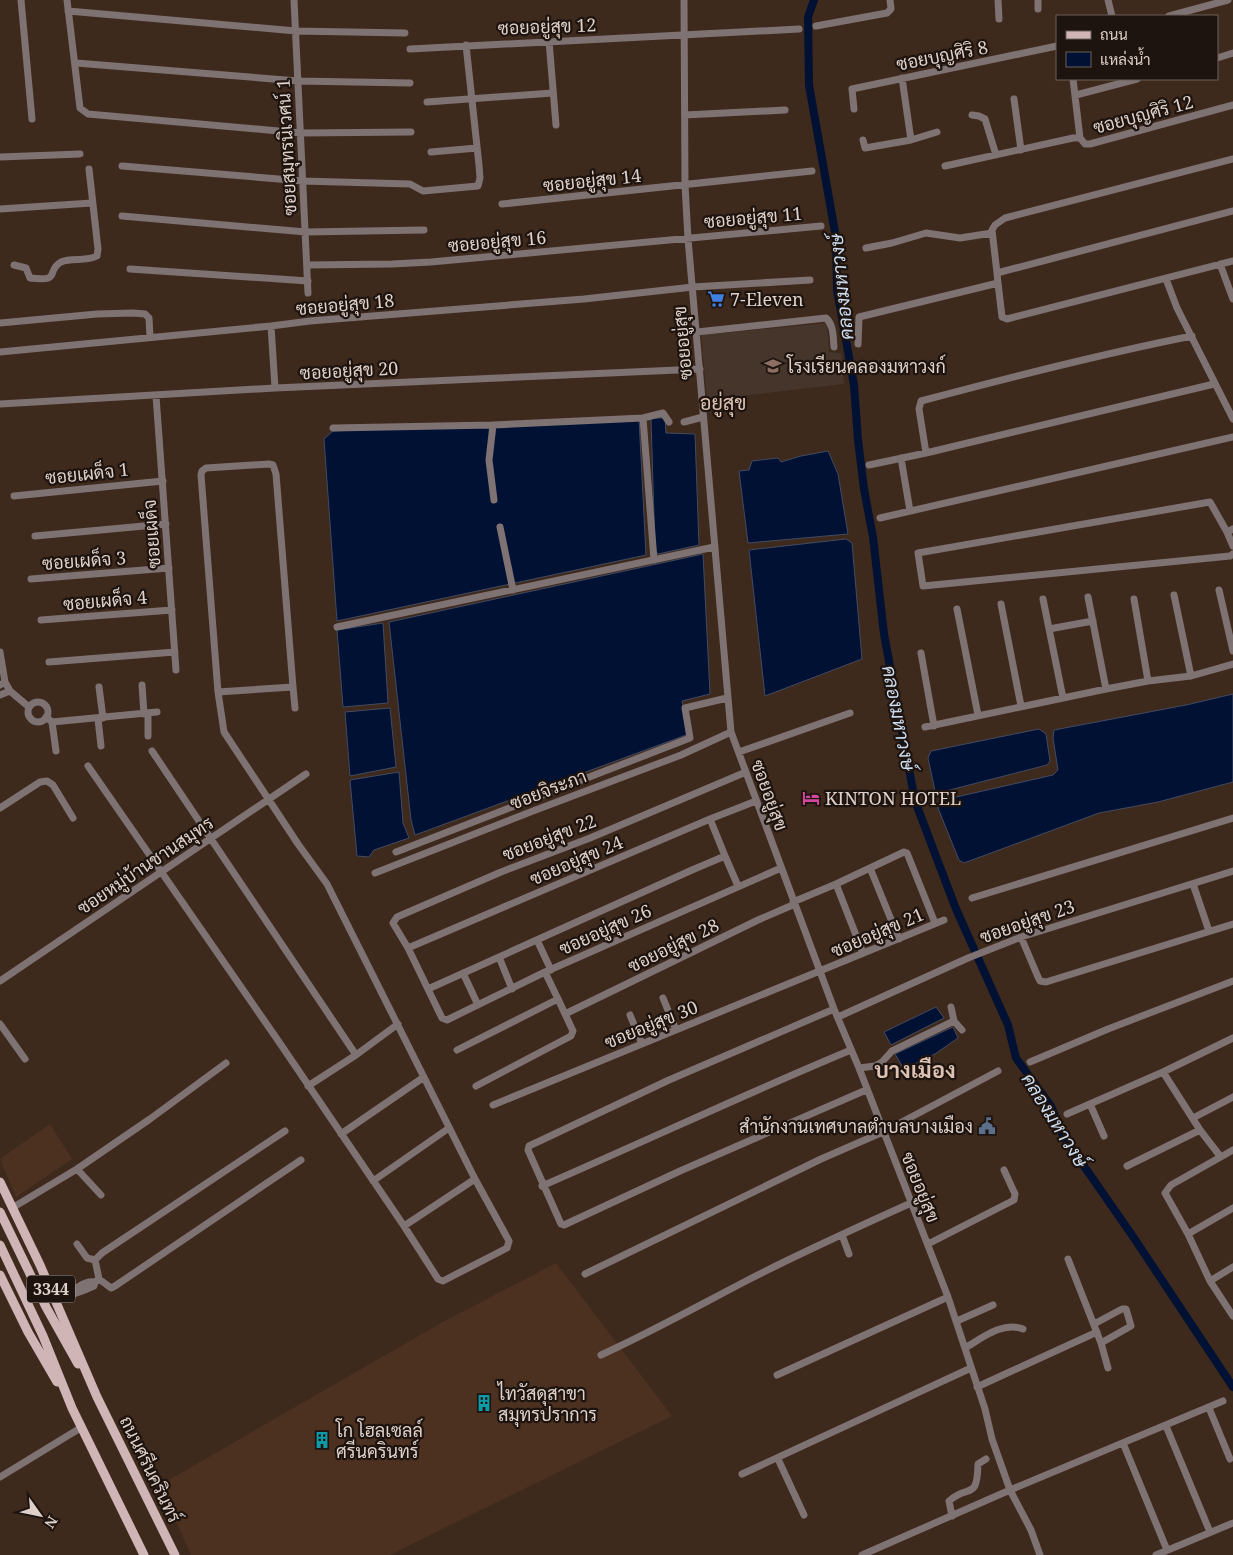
<svg xmlns="http://www.w3.org/2000/svg" width="1233" height="1555" viewBox="0 0 1233 1555" font-family="'Noto Serif',Sarabun,serif">
	<rect width="100%" height="100%" fill="#3e291d"/>
	<!-- built -->
	<path fill="#4c3121" d="M50,1124L72,1159L16,1197L0,1159Z
		M556,1263L672,1416L390,1555H191L160,1485L441,1323Z"/>
	<!-- education -->
	<path fill="#46352b" d="M827,323L829,352L841,353L844,384L707,400L701,335Z"/>
	<!-- water -->
	<path fill="#001134" stroke="#434b61" d="M639,418L646,555L337,621L324,439L333,431Z
		M651,418H665L666,433L695,434L699,545L658,554L655,550Z
		M828,451L838,474L848,534L748,543L739,471L749,470L752,461L778,458L781,462L801,456Z
		M846,539L852,543L862,659L765,696L749,550Z
		M703,554L710,694L682,701L689,734L415,835L411,820L389,622Z
		M383,623L388,703L343,707L337,630Z
		M1233,694V782L1158,802L1099,813L964,863L959,860L938,808L943,800L1053,775L1058,770L1053,738L1054,730L1186,705Z
		M390,708L396,767L350,776L345,712Z
		M1039,729L1046,734L1050,761L1047,765L938,793L935,791L928,758L931,751Z
		M399,772L403,823L409,838L374,850L369,857L357,856L350,780Z
		M936,1007L944,1018L891,1045L884,1032Z
		M953,1027L958,1038L935,1054L904,1069L895,1054Z"/>
	<g fill="none" stroke-linecap="round" stroke-linejoin="round">
		<!-- canal -->
		<path stroke="#001134" stroke-width="8" d="M814,0L808,17L809,85L836,238L837,290L854,385L858,440L864,489L873,537L884,634L915,801L956,909L1008,1025L1016,1058L1051,1106L1063,1136L1134,1238L1233,1387"/>
		<!-- minor -->
		<path stroke="#7f7273" stroke-width="7" d="M21,0L32,119
			M67,0L80,108L88,114L301,133L411,132
			M294,0L308,293
			M684,0L685,185L688,239L731,732L834,1009L859,1068L948,1297L985,1409L992,1439L1010,1490L1031,1530L1040,1555
			M998,0L999,19
			M1038,0V9
			M1108,0L1112,16
			M68,11L296,31L405,33
			M1169,16L1228,0
			M816,26L887,13L891,9L890,0
			M549,41L556,125
			M410,49L799,29
			M1217,58L1233,53
			M76,63L298,81L410,83
			M1073,79L1080,138
			M1076,95L1137,79
			M1014,99L1021,150
			M427,102L553,93
			M854,109L852,89L1057,46
			M685,115L785,110
			M972,115L979,116L985,119L996,155
			M863,140L865,148L911,140L902,78
			M911,140L937,132
			M431,152L477,148
			M0,157L80,154
			M122,166L303,181L410,184L423,191L478,186L480,178L479,165L466,45
			M945,166L1073,138H1080L1085,144H1090L1233,105
			M502,204L812,171
			M0,209L92,203
			M122,216L306,232L424,230
			M866,248L892,243L926,233L960,238L992,233
			M1220,264L1233,299
			M14,265L26,268L30,278C63,282 45,271 61,262C71,257 86,262 97,256L98,249L89,169
			M307,265L392,264L431,262L821,226
			M130,269L308,281
			M997,273L992,230L995,225L1005,218L1233,159
			M1166,279L1177,308L1233,419
			M998,283L1002,317L1007,319L1233,261
			M0,323L97,314L133,313L145,314L149,318L150,337
			M271,326L275,388
			M697,332L826,318C834,325 833,337 834,347
			M858,344L859,317L998,283L997,273L1233,211
			M0,352L271,326L310,321L584,299L693,287L810,280
			M156,396L176,670
			M0,404L275,388L700,369
			M643,418L663,413L669,422
			M684,422L703,417
			M493,425L489,460L494,500
			M333,428L493,425L643,418L654,560
			M926,453L919,409L921,401C1011,377 1101,354 1192,336
			M901,458L910,511
			M869,465L926,453L1214,384
			M14,496L163,481
			M880,518L1233,437
			M500,527L513,590
			M1233,529L1227,532L1210,502L918,553L923,586L1230,556L1233,554
			M1227,532L1233,546
			M35,536L166,524
			M31,579L169,568
			M1219,590L1233,651
			M1174,595L1191,676
			M1088,597L1106,689
			M1043,599L1063,698
			M1134,599L1148,681
			M1001,604L1021,706
			M957,609L978,715
			M41,620L172,610
			M337,627L714,547
			M1049,629L1093,621
			M0,652L5,682L0,685
			M921,653L934,726
			M49,662L175,652
			M5,682L10,691L29,707
			M142,685L144,714
			M99,687L103,718
			M293,687L295,708
			M0,695L10,691
			M28 712a10 10 0 1 1 20 0a10 10 0 1 1-20 0Z
			M148,713V736
			M46,717L52,722L157,712
			M98,719L101,746
			M52,722L56,751
			M925,727L1106,689L1148,681L1191,676L1233,664
			M152,751L356,1055L398,1024
			M739,752L850,713
			M88,766L277,1039L404,1226L438,1279L443,1281L507,1248L509,1241L475,1179L327,884L298,844L224,732L218,692L201,475L202,471L206,468L269,464L273,465L276,474L293,687L218,692
			M746,772L590,838L501,872L397,917L393,923L408,948L442,1018L447,1020L545,972L781,868
			M0,808L40,782L47,781L53,785L73,818
			M710,819L725,856
			M396,852L690,738L685,708L727,698
			M870,868L899,939
			M375,873L533,811L681,755L731,732
			M836,884L863,953
			M1193,884L1209,931
			M972,898L1233,818
			M793,902L836,884L904,852L907,853L935,923
			M1021,937L1038,977L1040,981L1046,982L1233,924
			M537,940L551,970
			M408,948L710,819L756,801
			M499,957L512,989
			M545,972L558,999
			M463,973L478,1005
			M0,981L306,774
			M428,989L692,870L725,856L738,886
			M663,998L676,1030
			M951,1007L954,1021L962,1030
			M834,1009L669,1080L529,1146L528,1150L561,1224L564,1225L680,1171L866,1090
			M565,1014L758,920L795,904
			M630,1015L642,1044
			M838,1017L968,958L1021,937L1233,871
			M0,1024L25,1059
			M457,1050L558,999L573,1031L571,1036L476,1086
			M1030,1062L1108,1029L1233,981
			M859,1068L875,1066L882,1062L892,1051L954,1021
			M1163,1072L1200,1130L1220,1156
			M308,1086L356,1055
			M1090,1104L1104,1136
			M493,1105L944,920
			M1067,1114L1163,1072L1233,1038
			M1193,1118L1233,1097
			M341,1134L424,1077
			M1233,1150L1171,1185L1165,1193L1188,1234L1210,1281L1233,1316
			M1127,1166L1200,1130
			M77,1169L101,1195
			M373,1181L449,1128
			M542,1186C646,1141 747,1093 851,1050
			M12,1208L77,1169L150,1119L226,1063
			M404,1226L475,1179
			M1188,1234L1233,1208
			M842,1235L849,1254
			M77,1244L87,1258L95,1260
			M928,1244L1014,1200L1015,1194L1004,1170
			M1068,1259L1101,1343L1108,1368
			M585,1274L821,1159L883,1132L998,1071
			M99,1279L111,1288L115,1286L301,1160
			M1210,1281L1233,1267
			M71,1294C76,1287 87,1280 95,1282
			M56,1301C69,1295 81,1292 94,1286L95,1282L99,1279L95,1260L102,1253L285,1131
			M957,1321L993,1305
			M1094,1324L1122,1309H1126L1131,1326L1101,1343
			M965,1348C982,1338 1003,1321 1023,1329
			M601,1355C651,1332 698,1306 746,1281C800,1253 856,1228 911,1203
			M777,1375L948,1297
			M977,1387L1097,1332
			M1209,1408L1230,1459
			M1166,1426L1210,1532
			M1123,1443L1167,1550
			M778,1459L804,1515
			M742,1474L971,1368
			M0,1477L82,1427
			M952,1516L949,1501C969,1483 977,1502 978,1464L986,1459
			M862,1555L1010,1490L1223,1401
			M1156,1555L1233,1523"/>
		<!-- major -->
		<path stroke="#d0b5b7" stroke-width="9" d="M0,1182L40,1265L97,1397L175,1555
			M0,1212L46,1307L78,1364
			M0,1245L43,1336L72,1408L144,1555
			M0,1275L28,1332L57,1382"/>
	</g>
	<!-- icons -->
	<defs>
		<g id="supermarket-bare" transform="scale(1.35)"><path d="M-6-5.5h2.5l.6 2H6L4.5 2H-2.5L-4.4-4H-6ZM-1.5 3.2a1.3 1.3 0 1 0 .1 0ZM3 3.2a1.3 1.3 0 1 0 .1 0Z" fill="#3f7fe0" stroke="#1e140f" stroke-width="2.5" paint-order="stroke"/></g>
		<g id="school-bare" transform="scale(1.35)"><path d="M0-5L7-2L0 1L-7-2ZM-4 1L0 2.5L4 1V4Q0 6-4 4Z" fill="#8d6e63" stroke="#1e140f" stroke-width="2.5" paint-order="stroke"/></g>
		<g id="hotel-bare" transform="scale(1.35)"><path d="M-6-4.5h1.5V1H6V5H4.5V3h-9V5H-6ZM-4 0a1.8 1.8 0 1 1 3.6 0ZM.5 0V-2.5h3Q6-2.5 6 0Z" fill="#d1479c" stroke="#1e140f" stroke-width="2.5" paint-order="stroke"/></g>
		<g id="civic-bare" transform="scale(1.35)"><path d="M-.6-6.5H3V-4.5H.6V-3L4-1V1h2V6H-6V1h2V-1L-.6-3ZM-1.2 2.5V6h2.4V2.5Z" fill="#5c6f8a" stroke="#1e140f" stroke-width="2.5" paint-order="stroke"/></g>
		<g id="building-bare" transform="scale(1.35)"><path d="M-4-6H4V6H1V3H-1V6H-4ZM-2.5-4.3h1.7v1.8h-1.7ZM.8-4.3h1.7v1.8H.8ZM-2.5-1h1.7V.8h-1.7ZM.8-1h1.7V.8H.8Z" fill="#0f9aa8" stroke="#1e140f" stroke-width="2.5" paint-order="stroke"/></g>
	</defs>
	<g fill-rule="evenodd">
		<use href="#supermarket-bare" x="716" y="299"/>
		<use href="#school-bare" x="773" y="366"/>
		<use href="#hotel-bare" x="811" y="798"/>
		<use href="#civic-bare" x="987" y="1126"/>
		<use href="#building-bare" x="484" y="1403"/>
		<use href="#building-bare" x="322" y="1440"/>
	</g>
	<g text-anchor="middle" dominant-baseline="central" stroke-width="4.5" stroke-linejoin="round" paint-order="stroke">
		<!-- shield labels -->
		<rect fill="#1e140f" stroke="#a59891" stroke-width="1" x="27" y="1275.5" width="48" height="27" rx="4"/>
		<g font-size="16" font-weight="bold" fill="#dfd1c9">
			<text x="51" y="1289">3344</text>
		</g>
		<!-- street labels -->
		<g font-size="18" fill="#dfd1c9" stroke="#1e140f">
			<text transform="translate(547 26) rotate(-2)">ซอยอยู่สุข 12</text>
			<text transform="translate(942 55) rotate(-11)">ซอยบุญศิริ 8</text>
			<text transform="translate(1143 114) rotate(-15)">ซอยบุญศิริ 12</text>
			<text transform="translate(286 147) rotate(-93)">ซอยสมุทรนิเวศน์ 1</text>
			<text transform="translate(592 180) rotate(-6)">ซอยอยู่สุข 14</text>
			<text transform="translate(753 217) rotate(-5)">ซอยอยู่สุข 11</text>
			<text transform="translate(497 241) rotate(-5)">ซอยอยู่สุข 16</text>
			<text transform="translate(345 304) rotate(-5)">ซอยอยู่สุข 18</text>
			<text transform="translate(682 343) rotate(-95)">ซอยอยู่สุข</text>
			<text transform="translate(349 370) rotate(-3)">ซอยอยู่สุข 20</text>
			<text transform="translate(87 473) rotate(-6)">ซอยเผด็จ 1</text>
			<text transform="translate(151 534) rotate(-94)">ซอยเผด็จ</text>
			<text transform="translate(84 560) rotate(-4)">ซอยเผด็จ 3</text>
			<text transform="translate(105 600) rotate(-5)">ซอยเผด็จ 4</text>
			<text transform="translate(548 789) rotate(-21)">ซอยจิระภา</text>
			<text transform="translate(770 795) rotate(70)">ซอยอยู่สุข</text>
			<text transform="translate(549 837) rotate(-21)">ซอยอยู่สุข 22</text>
			<text transform="translate(576 860) rotate(-23)">ซอยอยู่สุข 24</text>
			<text transform="translate(145 865) rotate(-34)">ซอยหมู่บ้านชานสมุทร</text>
			<text transform="translate(1027 921) rotate(-19)">ซอยอยู่สุข 23</text>
			<text transform="translate(605 929) rotate(-24)">ซอยอยู่สุข 26</text>
			<text transform="translate(877 932) rotate(-23)">ซอยอยู่สุข 21</text>
			<text transform="translate(673 945) rotate(-26)">ซอยอยู่สุข 28</text>
			<text transform="translate(651 1024) rotate(-22)">ซอยอยู่สุข 30</text>
			<text transform="translate(921 1187) rotate(68)">ซอยอยู่สุข</text>
			<text transform="translate(151 1469) rotate(64)">ถนนศรีนครินทร์</text>
		</g>
		<!-- poi labels -->
		<g font-size="18" fill="#dfd1c9" stroke="#1e140f" text-anchor="start">
			<text x="730" y="299">7-Eleven</text>
			<text x="787" y="366">โรงเรียนคลองมหาวงก์</text>
			<text x="825" y="798">KINTON HOTEL</text>
			<text x="973" y="1126" text-anchor="end">สำนักงานเทศบาลตำบลบางเมือง</text>
			<text x="498" y="1393">ไทวัสดุสาขา<tspan x="498" dy="21">สมุทรปราการ</tspan></text>
			<text x="336" y="1430">โก โฮลเซลล์<tspan x="336" dy="21">ศรีนครินทร์</tspan></text>
		</g>
		<!-- water labels -->
		<g font-size="19" font-style="italic" fill="#ccdbee" stroke="#1e140f">
			<text transform="translate(841 287) rotate(-96)">คลองมหาวงษ์</text>
			<text transform="translate(899 718) rotate(79)">คลองมหาวงษ์</text>
			<text transform="translate(1055 1120) rotate(58)">คลองมหาวงษ์</text>
		</g>
		<!-- quarter labels -->
		<g font-size="20" fill="#dec2b4" stroke="#1e140f">
			<text x="723" y="402">อยู่สุข</text>
		</g>
		<!-- district labels -->
		<g font-size="22" font-weight="bold" fill="#dec2b4" stroke="#1e140f">
			<text x="915" y="1069">บางเมือง</text>
		</g>
	</g>
	<!-- legend -->
	<rect x="1056" y="15" width="162" height="65" fill="#1e140f" stroke="#6b6059"/>
	<rect x="1066" y="31" width="25" height="8" fill="#d0b5b7" stroke="#6b6059"/>
	<text x="1100" y="40" font-size="15" fill="#dfd1c9">ถนน</text>
	<rect x="1066" y="52" width="25" height="15" fill="#001134" stroke="#6b6059"/>
	<text x="1100" y="65" font-size="15" fill="#dfd1c9">แหล่งน้ำ</text>
	<!-- north arrow -->
	<g transform="translate(40 1515) rotate(123)" stroke="#1e140f" stroke-width="4" paint-order="stroke">
	<path d="M0-4L9 19L0 12L-9 19Z" fill="#dfd1c9"/>
	<text y="-8" font-size="14" font-weight="bold" text-anchor="middle" fill="#dfd1c9">N</text>
	</g>
</svg>
